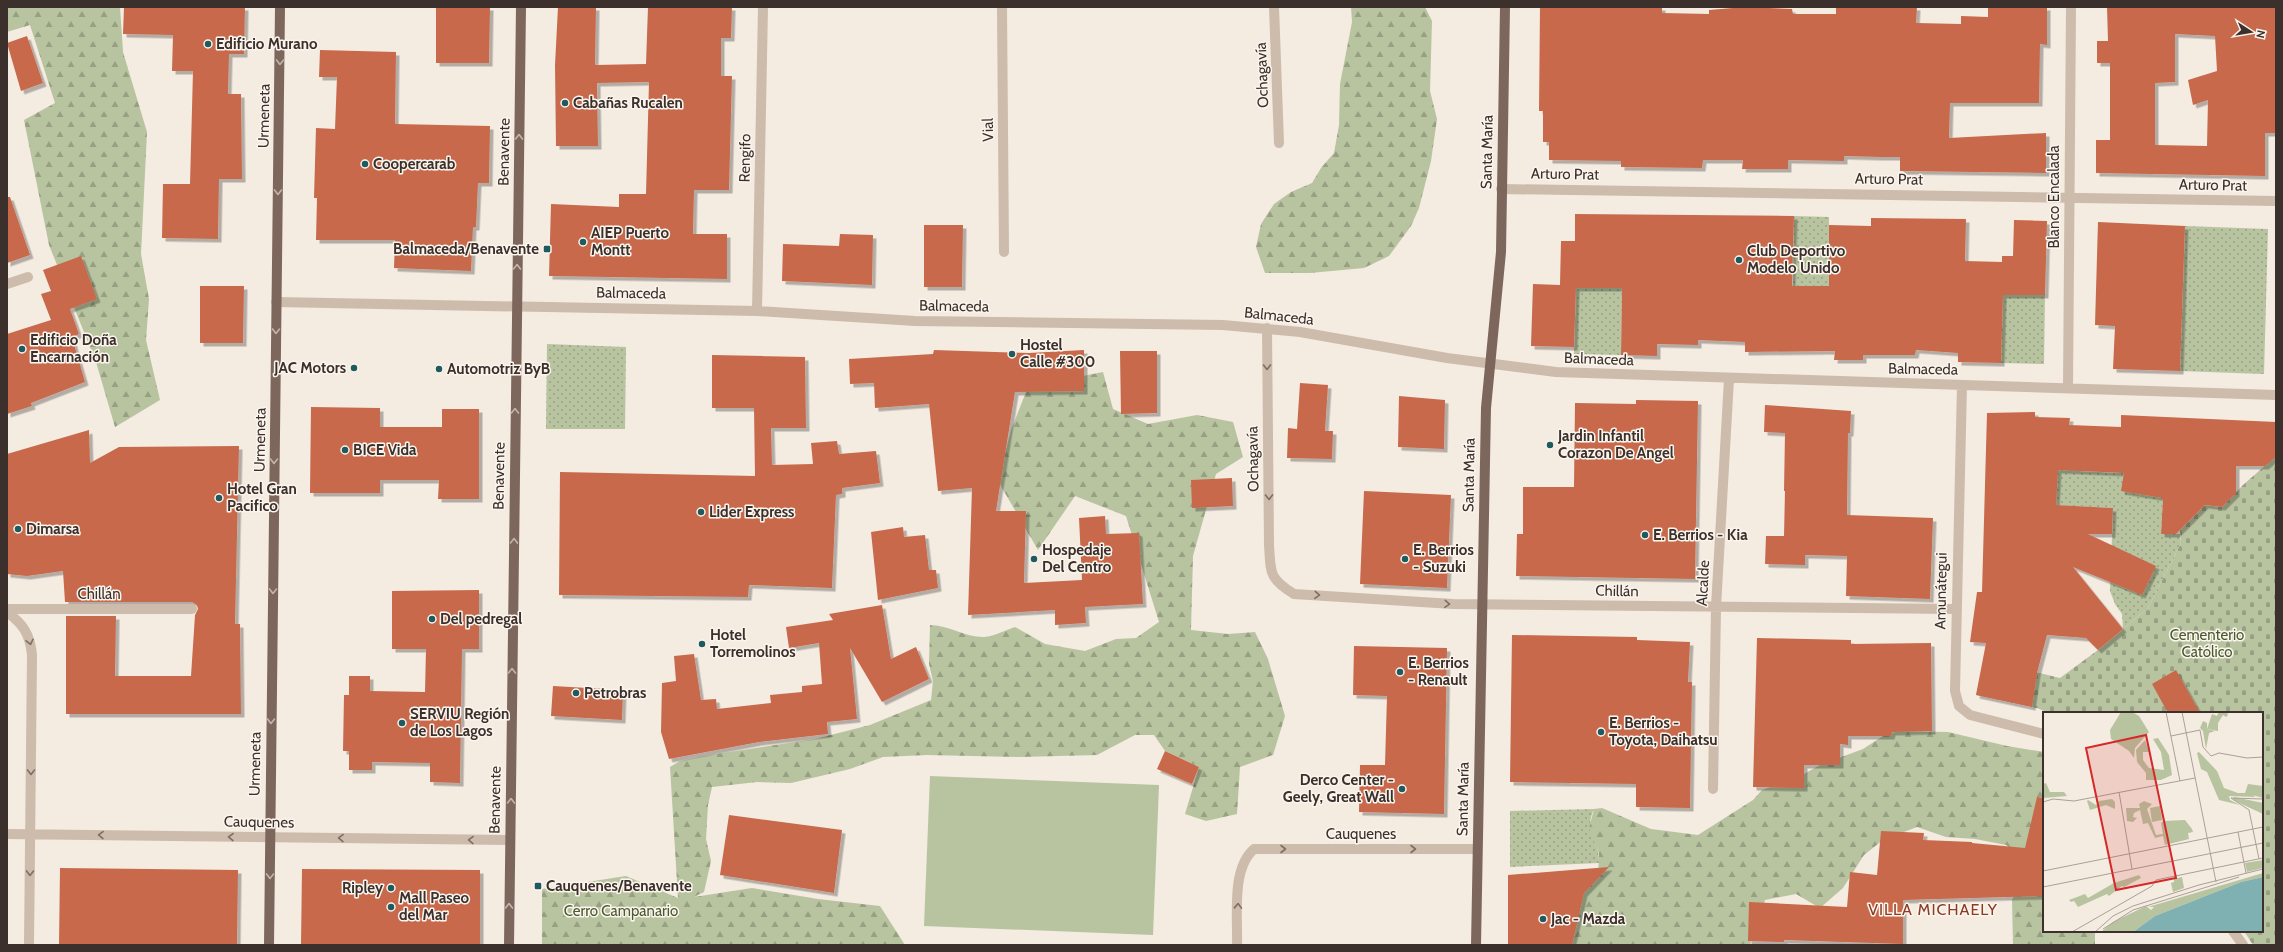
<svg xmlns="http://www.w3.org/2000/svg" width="2283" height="952" viewBox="0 0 2283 952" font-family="Cabin,sans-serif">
	<defs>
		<pattern id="green-dots" width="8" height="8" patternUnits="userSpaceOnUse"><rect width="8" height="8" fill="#b8c4a0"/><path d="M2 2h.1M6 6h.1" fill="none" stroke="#97a083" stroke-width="1.8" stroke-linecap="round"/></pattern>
		<pattern id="forest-firs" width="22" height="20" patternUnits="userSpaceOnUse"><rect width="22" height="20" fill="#b8c4a0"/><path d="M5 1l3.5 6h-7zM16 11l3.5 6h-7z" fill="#97a083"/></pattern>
		<pattern id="cemetery-stones" width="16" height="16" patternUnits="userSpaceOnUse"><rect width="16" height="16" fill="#b8c4a0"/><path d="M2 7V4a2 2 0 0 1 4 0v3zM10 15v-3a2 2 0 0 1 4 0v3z" fill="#97a083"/></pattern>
		<filter id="shadow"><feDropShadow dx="3.5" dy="3.5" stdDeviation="0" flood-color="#0004"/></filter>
	</defs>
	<rect width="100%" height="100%" fill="#f4ebe1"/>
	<!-- green -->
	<path fill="url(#green-dots)" d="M1794,216L1829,217V286H1793Z
		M2185,226L2268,229L2264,374L2180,371Z
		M1576,288H1622L1621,355L1574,354Z
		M2003,295H2045L2044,364L2001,363Z
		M547,344L626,347L625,429H546Z
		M2148,462L2165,464L2161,534H2180L2181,543L2148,608L2123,629L2122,614L2115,604L2110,591L2113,508L2012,503L2013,472L2067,466L2080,471L2118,473Z
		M1594,809C1583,832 1600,841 1599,863L1510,867V811Z"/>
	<!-- forest -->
	<path fill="url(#forest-firs)" d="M7,7H120L123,52L147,132L141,254L149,299L146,340L160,400L115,427L96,362L49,245L24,120L55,103L30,25L7,32Z
		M1351,7H1425L1432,21L1430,91L1437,119L1431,161L1419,208L1411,226L1389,256L1364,268L1310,273H1265L1256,247L1261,224L1274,204L1291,192L1312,183L1321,168L1334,153L1339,125L1340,84L1352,22Z
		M1103,372L1113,409L1148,424L1197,415L1233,422L1243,457L1216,474L1193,556L1191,630L1228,634L1255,632L1268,659L1285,716L1273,755L1240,767L1237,814L1206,821L1185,814L1199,767L1165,751L1154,735H1135L1097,755L1019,757L927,755L883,757L850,769L791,783L757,782L712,787L708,805L706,839L711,861L704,892L694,897L752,888L818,899L880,906L905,945H542V889L626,876L678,898L670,767L680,761L704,756L815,739L870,725L931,700L933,681L929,664L930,625C949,625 966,638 985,637C994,636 1006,630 1015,627L1045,644L1085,651L1116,639L1136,638L1159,622L1126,516L1075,496L1038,550L998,481L1011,430L1028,387Z
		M1898,731L1948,732L2007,746L2044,752V931H2095V945H2013L2012,900L2028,863L2027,860L2006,845L1975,839L1946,837L1917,827L1883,840L1864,855L1843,888L1820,908L1796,894L1765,900L1750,945H1571V899L1598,877L1599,854L1589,828L1594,809L1602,808L1651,829L1698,835L1753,800L1762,790L1797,778L1820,765L1863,749L1883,736Z"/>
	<!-- cemetery -->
	<path fill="url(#cemetery-stones)" d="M2276,456V945H2253L2244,931H2262V713H2049L2037,708L1976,695L1981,675L1997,663L2060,678L2098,650L2148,608L2181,543L2180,530L2205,505L2222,507L2243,485Z"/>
	<!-- pitch -->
	<path fill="#b8c4a0" d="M930,776L1159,785L1153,935L924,926Z"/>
	<!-- building -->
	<path fill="#c8694b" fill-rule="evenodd" filter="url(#shadow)" d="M124,7H245L244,54H229L228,94H241L242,179H219L218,239L162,238L163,184H190L193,71H172L173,35L123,34Z
		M436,7H490L489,63H436Z
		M558,7H596L595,65L646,64L648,7H732L731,38H721V76H732L729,190H694L693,234H727V279L549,276L551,204L619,207V194H646L649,82L597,83L598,146H556L555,65Z
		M1540,7H1662V13L1709,14V10L1745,7L1792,9L1793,14H1836V7H1917L1916,23L1961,24V16L1988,17V7H2047V45L2040,44L2039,103H1950L1949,138L2046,133V173L1900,171V157H1881L1844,156V161L1788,160V169H1742L1743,160H1703L1702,168L1621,167V161L1549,160V142H1543V111H1539Z
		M2107,7H2276V133H2265V176L2096,173V140H2110V63H2097V41H2108ZM2175,34L2215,36L2217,71L2188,80L2193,105L2208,100L2207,146L2155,145V83L2175,82Z
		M27,36L43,83L21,91L7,43Z
		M320,50L396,52L395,124L490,126L489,183H478L476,227H473L471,271L394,268L395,240H316L317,198H314L316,128L335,129L337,77H319Z
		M7,197H10L30,255L7,263Z
		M1575,214L1794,216L1792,286H1829V225L1871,226V218L1966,219L1965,261L2002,262V256H2013L2014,220L2047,221L2045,295H2003L2001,363L1958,362V353L1916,350L1915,355H1863V360H1834L1835,351L1745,352V342L1698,340V345L1657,344V356L1621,355L1622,288H1576L1574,347L1531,346L1533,284L1560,285L1561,241H1575Z
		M2098,222L2185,226L2180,371L2113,369L2115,326L2095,325Z
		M924,225H963L962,287H924Z
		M840,234L873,235L872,285L782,281L783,244L839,246Z
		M81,256L97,299L70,309L79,334L72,337L85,382L31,403L32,406L7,414V334L51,320L41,294L51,291L43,270Z
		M200,286H244L243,343H200Z
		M934,350L1029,353L1084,350V391L1015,392L996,511H1026L1024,583L1082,580L1079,518L1105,516L1106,534L1139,533L1143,604L1085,607L1086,623L1055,625V610L968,615L972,488L938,491L929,404L875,408L874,383L850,384L849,359L933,354Z
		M1120,351H1157V413L1121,414Z
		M712,355L805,357L806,428H771L772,465L813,464L811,443L837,441L839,454L876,451L880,483L842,488V494L836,495L832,588L749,585L748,597L559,595L560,472L755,476L754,408H712Z
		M1300,383L1328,385L1325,431H1333L1332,459L1287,458L1288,428L1297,429Z
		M1399,396L1445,400L1444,449L1398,447Z
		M1636,400L1698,401L1695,579L1516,576L1517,534H1523V487H1574L1575,403L1636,404Z
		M1765,405L1851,411L1850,433H1848L1847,515L1933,518L1930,599L1846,596L1847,556L1805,555V565L1765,564L1766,536H1784L1785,491H1784L1785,433L1764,432Z
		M311,407L380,408V427H442V409H479V499H438L439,480H380V493H310Z
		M2035,412V417L2070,418L2069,425L2121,427V415L2276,422V457L2265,466H2236V493L2222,507L2205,505L2176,534H2161L2163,498L2121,491L2124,473L2058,470L2056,505L2113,508L2112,534H2088L2156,566L2142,595L2073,567L2123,629L2098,650L2086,638L2047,635L2037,673L2032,707L1976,695L1986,643L1970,642L1977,592H1982L1987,413Z
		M89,430L90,463L119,447L239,446L235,624H240L241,714H66V616H116L115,676H191L195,615L198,609L197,605L192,602H65L63,571L27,576L7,574V454Z
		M1232,478L1233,506L1192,508L1191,480Z
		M1364,491L1451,495L1447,588L1360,584Z
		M903,527L904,537L925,535L929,570H936L938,588L878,600L871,532Z
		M479,590V649H462L460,783L430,782V763L372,762V770H349V751H343L344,695H349V676H370V691L425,692L426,649H392V591Z
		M882,605L891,659L916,647L929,679L882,702L850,648L857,719L827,722L828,734L759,742L669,759L661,732L662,683L676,681L674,656L694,654L701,700L716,699L717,709L771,703L770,695L802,692V686L822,684L819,643L789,648L786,627L833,620L829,614Z
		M1512,635L1637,637V640L1690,642L1688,682H1692L1690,808L1636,807V784L1510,782Z
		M1757,638L1851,640V644L1931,643L1932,731L1892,732L1891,736H1848V745L1840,744V765H1804V788L1753,787Z
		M1354,646L1447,648L1444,814L1359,812L1360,765H1385L1387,696L1353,695Z
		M2176,670L2200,713H2168L2152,684Z
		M553,686L623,690L622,720L551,716Z
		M1165,751L1199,767L1192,784L1157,769Z
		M2037,797L2044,798V896L1903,900V944L1784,940V942L1748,941L1749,902L1847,907L1850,872L1877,875L1881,831L1924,833L1923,840L1972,842V843L2025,848Z
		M729,815L842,830L834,893L720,875Z
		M1609,867L1584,893L1572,945H1508V875Z
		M60,868L238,870L237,945H59Z
		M302,869L480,870V945H301Z"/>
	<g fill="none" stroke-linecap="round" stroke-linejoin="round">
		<!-- minor -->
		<path stroke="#cdbbac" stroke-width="10" d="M1002,7L1004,252
			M1274,7L1279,143
			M1501,189L2276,201
			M7,284L28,277
			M276,302L757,311L915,321L1223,325L1300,332L1447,358L1556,372L2276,395
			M757,311L763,7
			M1267,328L1269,545C1271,572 1268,578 1294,594L1453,604L1956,609
			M1962,385L1955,691L1959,706L1970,715L2044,734
			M2068,387L2071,7
			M7,609H192
			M7,612C23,624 30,634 32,655L29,945
			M1713,789L1716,607L1729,379
			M7,834L510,840
			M2233,931L2243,945
			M1237,945C1238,916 1231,869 1254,849H1477"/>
		<!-- major -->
		<path stroke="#7d675c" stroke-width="10" d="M269,945L280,7
			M509,945L521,7
			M1476,945L1486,408L1501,252L1505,7"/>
	</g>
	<!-- one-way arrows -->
	<defs><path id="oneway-chevron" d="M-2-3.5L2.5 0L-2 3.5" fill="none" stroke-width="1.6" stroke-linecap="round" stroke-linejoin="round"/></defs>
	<g stroke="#c2b5ac">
		<use href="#oneway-chevron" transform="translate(280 62) rotate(91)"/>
		<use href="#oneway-chevron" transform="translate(519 137) rotate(-89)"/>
		<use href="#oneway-chevron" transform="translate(278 192) rotate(91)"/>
		<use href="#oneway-chevron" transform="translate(517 267) rotate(-89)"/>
		<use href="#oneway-chevron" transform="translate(276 331) rotate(91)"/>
		<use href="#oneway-chevron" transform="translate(515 411) rotate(-89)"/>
		<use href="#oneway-chevron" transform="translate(274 461) rotate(91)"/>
		<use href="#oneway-chevron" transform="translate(514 541) rotate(-89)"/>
		<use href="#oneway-chevron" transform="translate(273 591) rotate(91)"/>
		<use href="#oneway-chevron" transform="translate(512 671) rotate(-89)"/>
		<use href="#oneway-chevron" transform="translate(271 721) rotate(91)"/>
		<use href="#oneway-chevron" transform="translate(511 801) rotate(-89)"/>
		<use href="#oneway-chevron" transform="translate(270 876) rotate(91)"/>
		<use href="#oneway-chevron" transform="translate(509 906) rotate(-89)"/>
	</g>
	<g stroke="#7d6f65">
		<use href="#oneway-chevron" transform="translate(1267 367) rotate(89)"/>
		<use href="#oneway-chevron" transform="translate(1269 497) rotate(89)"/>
		<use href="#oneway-chevron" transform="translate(1317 595) rotate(4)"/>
		<use href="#oneway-chevron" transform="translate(1447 604) rotate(4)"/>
		<use href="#oneway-chevron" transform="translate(30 642) rotate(77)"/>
		<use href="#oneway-chevron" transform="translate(31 772) rotate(90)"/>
		<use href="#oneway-chevron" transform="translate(101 835) rotate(-179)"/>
		<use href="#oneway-chevron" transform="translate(231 837) rotate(-179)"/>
		<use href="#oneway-chevron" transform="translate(341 838) rotate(-179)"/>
		<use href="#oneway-chevron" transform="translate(471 840) rotate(-179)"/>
		<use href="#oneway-chevron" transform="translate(1283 849)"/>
		<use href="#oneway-chevron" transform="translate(1413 849)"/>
		<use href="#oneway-chevron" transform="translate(30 873) rotate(91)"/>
		<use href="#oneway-chevron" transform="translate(1238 906) rotate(-88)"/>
	</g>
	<!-- markers -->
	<g fill="#1f5a5e" stroke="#fbf5ee" stroke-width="1.5">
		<circle cx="208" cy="44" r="4"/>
		<circle cx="565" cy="103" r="4"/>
		<circle cx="365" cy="164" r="4"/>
		<circle cx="583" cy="242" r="4"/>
		<rect x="543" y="245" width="8" height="8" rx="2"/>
		<circle cx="1739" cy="260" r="4"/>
		<circle cx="22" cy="349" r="4"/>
		<circle cx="1012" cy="354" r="4"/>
		<circle cx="354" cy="368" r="4"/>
		<circle cx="439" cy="369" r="4"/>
		<circle cx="1550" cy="445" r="4"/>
		<circle cx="345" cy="450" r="4"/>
		<circle cx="219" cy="498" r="4"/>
		<circle cx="701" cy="512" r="4"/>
		<circle cx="18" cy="529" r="4"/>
		<circle cx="1645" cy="535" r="4"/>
		<circle cx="1034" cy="559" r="4"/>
		<circle cx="1405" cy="559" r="4"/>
		<circle cx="432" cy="619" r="4"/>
		<circle cx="702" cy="644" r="4"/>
		<circle cx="1400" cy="672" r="4"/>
		<circle cx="576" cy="693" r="4"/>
		<circle cx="402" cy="723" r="4"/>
		<circle cx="1601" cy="732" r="4"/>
		<circle cx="1402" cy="789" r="4"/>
		<rect x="534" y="882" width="8" height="8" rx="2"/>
		<circle cx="391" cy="888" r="4"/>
		<circle cx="391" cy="907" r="4"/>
		<circle cx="1543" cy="919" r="4"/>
	</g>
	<g text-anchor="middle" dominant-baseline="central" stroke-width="3" stroke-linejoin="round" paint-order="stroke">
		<!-- poi labels -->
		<g font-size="15" font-weight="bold" fill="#3b302b" stroke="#fbf5ee" text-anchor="start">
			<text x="216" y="44">Edificio Murano</text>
			<text x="573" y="103">Cabañas Rucalen</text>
			<text x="373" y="164">Coopercarab</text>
			<text x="591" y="233">AIEP Puerto<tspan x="591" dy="17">Montt</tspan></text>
			<text x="539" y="249" text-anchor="end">Balmaceda/Benavente</text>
			<text x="1747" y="251">Club Deportivo<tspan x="1747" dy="17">Modelo Unido</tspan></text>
			<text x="30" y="340">Edificio Doña<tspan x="30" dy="17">Encarnación</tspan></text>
			<text x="1020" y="345">Hostel<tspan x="1020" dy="17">Calle #300</tspan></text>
			<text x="346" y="368" text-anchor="end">JAC Motors</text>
			<text x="447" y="369">Automotriz ByB</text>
			<text x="1558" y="436">Jardin Infantil<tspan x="1558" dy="17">Corazon De Angel</tspan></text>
			<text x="353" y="450">BICE Vida</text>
			<text x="227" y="489">Hotel Gran<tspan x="227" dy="17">Pacifico</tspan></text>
			<text x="709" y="512">Lider Express</text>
			<text x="26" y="529">Dimarsa</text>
			<text x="1653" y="535">E. Berrios - Kia</text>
			<text x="1042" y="550">Hospedaje<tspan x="1042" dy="17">Del Centro</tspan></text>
			<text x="1413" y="550">E. Berrios<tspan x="1413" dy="17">- Suzuki</tspan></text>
			<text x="440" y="619">Del pedregal</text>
			<text x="710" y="635">Hotel<tspan x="710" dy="17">Torremolinos</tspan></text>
			<text x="1408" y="663">E. Berrios<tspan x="1408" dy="17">- Renault</tspan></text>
			<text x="584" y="693">Petrobras</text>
			<text x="410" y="714">SERVIU Región<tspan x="410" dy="17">de Los Lagos</tspan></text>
			<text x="1609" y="723">E. Berrios -<tspan x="1609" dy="17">Toyota, Daihatsu</tspan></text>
			<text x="1394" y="780" text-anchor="end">Derco Center -<tspan x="1394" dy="17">Geely, Great Wall</tspan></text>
			<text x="546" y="886">Cauquenes/Benavente</text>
			<text x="383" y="888" text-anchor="end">Ripley</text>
			<text x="399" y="898">Mall Paseo<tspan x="399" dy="17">del Mar</tspan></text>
			<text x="1551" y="919">Jac - Mazda</text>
		</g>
		<!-- street labels -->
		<g font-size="15" fill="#3b302b" stroke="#fbf5ee">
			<text transform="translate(1262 75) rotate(-92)">Ochagavía</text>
			<text transform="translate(264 116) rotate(-89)">Urmeneta</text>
			<text transform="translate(988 130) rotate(-91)">Vial</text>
			<text transform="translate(504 152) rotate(-89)">Benavente</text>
			<text transform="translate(1487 152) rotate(-89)">Santa María</text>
			<text transform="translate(745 158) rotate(-89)">Rengifo</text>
			<text transform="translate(1565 174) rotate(1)">Arturo Prat</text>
			<text transform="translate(1889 179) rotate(1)">Arturo Prat</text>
			<text transform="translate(2213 185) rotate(1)">Arturo Prat</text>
			<text transform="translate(2054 197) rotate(-90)">Blanco Encalada</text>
			<text transform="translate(631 293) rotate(1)">Balmaceda</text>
			<text transform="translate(954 306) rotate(1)">Balmaceda</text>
			<text transform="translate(1279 316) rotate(6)">Balmaceda</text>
			<text transform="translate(1599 359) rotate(2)">Balmaceda</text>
			<text transform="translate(1923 369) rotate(1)">Balmaceda</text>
			<text transform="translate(260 440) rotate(-89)">Urmeneta</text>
			<text transform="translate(1253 459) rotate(-91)">Ochagavía</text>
			<text transform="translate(1469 475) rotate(-89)">Santa María</text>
			<text transform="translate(499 476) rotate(-89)">Benavente</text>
			<text transform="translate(1703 583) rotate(-87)">Alcalde</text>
			<text transform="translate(1617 591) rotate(1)">Chillán</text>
			<text transform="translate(1941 591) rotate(-89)">Amunátegui</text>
			<text x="99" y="594">Chillán</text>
			<text transform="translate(255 764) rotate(-89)">Urmeneta</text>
			<text transform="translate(1463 799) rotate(-89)">Santa María</text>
			<text transform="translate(495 800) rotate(-89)">Benavente</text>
			<text transform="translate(259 822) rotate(1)">Cauquenes</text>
			<text x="1361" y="834">Cauquenes</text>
		</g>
		<!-- park labels -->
		<g font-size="15" fill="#4a5a2e" stroke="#fbf5ee">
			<text x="2207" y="635">Cementerio<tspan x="2207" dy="17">Católico</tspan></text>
			<text x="621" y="911">Cerro Campanario</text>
		</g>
		<!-- neighbourhood labels -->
		<g font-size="16" letter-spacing="1" fill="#8c3b22" stroke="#fbf5ee">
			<text x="1933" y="909">VILLA MICHAELY</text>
		</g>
	</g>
	<!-- overview -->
	<g transform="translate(2043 712)">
		<rect width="220" height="220" fill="#f4ebe1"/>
		<path d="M160,9L164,11V17L172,19L166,21L163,37L160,19L157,16ZM205,72L220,74V86L202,81ZM220,148V156L204,160L202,151ZM220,161V165L198,170L112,204L90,220H58L70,210L103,194L108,198L111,195H105ZM139,165L141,176L130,180L128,171L131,170V167Z" fill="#b8c4a0"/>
		<path d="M176,0H184L185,3L183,5L180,3L175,11V19L164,17L169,2L174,4ZM115,26L126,43L129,63L118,68H103V61L94,50L93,38L102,28L106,40H100V48L106,56L121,58L118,40L110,27ZM156,40L174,59L181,76L195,81H208L212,85L186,84L187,88L197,93L176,88L164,60L158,57L154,41ZM3,71L7,80H21L24,84L0,86V72ZM191,85L220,91V102L190,88ZM69,87L72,90V97L63,93L47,98L44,89L45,88L53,93L56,89ZM101,89L109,92L104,97L113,123L120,122L118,111L121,109L142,108L149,117L150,120L145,121L146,127L122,133L120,124L112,126L105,111L100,112L97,98L91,101L90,105L94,106L90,110L84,109L83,96H97L96,92ZM96,163L98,166L81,175L79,174L66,184L64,182L35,195L31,189L28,190L26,188L42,182L45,186L71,171Z" fill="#b8c4a0"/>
		<path d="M78,0H89L96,4L106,20L92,36L91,46L86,39L68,27L67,18Z" fill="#b8c4a0"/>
		<path d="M117,94L119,108L109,110L107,96Z" fill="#b8c4a0"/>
		<path d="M220,165V220H90L112,204L198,170Z" fill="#7fb0b2"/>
		<path fill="none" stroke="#aaa098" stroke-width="1" d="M123,0L137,69M139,0L173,170M128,24L157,18L160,35L168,44L176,41L204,46L220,45M76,80L89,157M0,90L10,87L31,89L152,66M195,120L203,161M216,147L206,98L188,86L220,87M0,159L220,115M0,175L220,131M60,217L90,198L196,165M29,220L109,174L113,168L220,146M52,220L70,204L90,194L156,173L220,157"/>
		<path fill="#d62828" fill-opacity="0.15" stroke="#d62828" stroke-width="2" d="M103,23L133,166L73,178L43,36Z"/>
		<rect width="220" height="220" fill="none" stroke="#3b302b" stroke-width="2"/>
	</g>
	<!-- border -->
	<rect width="2283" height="952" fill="none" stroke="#3b302b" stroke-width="16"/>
	<!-- north arrow -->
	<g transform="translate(2251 32) rotate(102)" stroke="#fbf5ee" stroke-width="3" paint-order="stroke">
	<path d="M0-3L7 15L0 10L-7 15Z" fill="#3b302b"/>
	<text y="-6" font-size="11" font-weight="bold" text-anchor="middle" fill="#3b302b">N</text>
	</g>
</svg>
